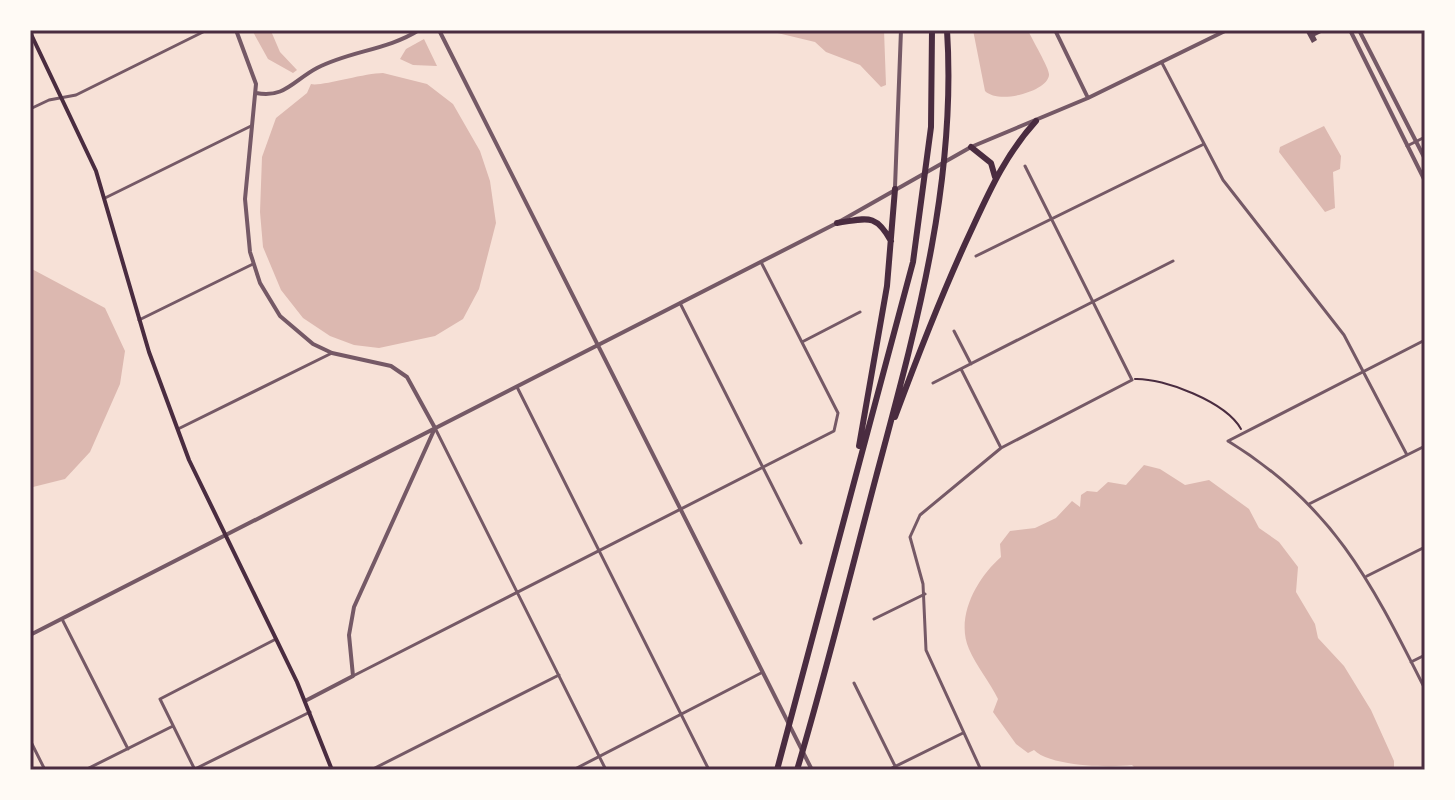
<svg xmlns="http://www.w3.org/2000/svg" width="1455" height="800" viewBox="0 0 1455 800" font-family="'PT Sans',sans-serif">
	<rect width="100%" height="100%" fill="#f7e1d7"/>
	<!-- water -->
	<path fill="#dcb8b0" d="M252,30L271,31L280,52L297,70L293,73L268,59Z
		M765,30H884L886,85L881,87L860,65L826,52L815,42Z
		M973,30H1028C1032,40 1050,69 1049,75C1048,91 999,105 985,91Z
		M424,39L437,66L413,65L400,59L406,49Z
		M383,73L427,84L453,104L480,151L490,181L496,223L479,289L463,319L435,336L379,348L354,345L330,336L303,318L281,290L263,247L260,212L262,157L276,118L307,93L311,84C320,87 364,73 383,73Z
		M1324,126L1341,156L1340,169L1333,172L1335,208L1325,212L1279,152L1280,147Z
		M30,268L105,308L125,351L120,384L90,452L65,479L33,487Z
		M1144,465L1160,469L1185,485L1209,480L1249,509L1259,528L1279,542L1298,567L1296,592L1315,624L1318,638L1344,666L1371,710L1394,761V770H1137L1132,765C1108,768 1049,766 1034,750L1028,753L1016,744L993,712L998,699C990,682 976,666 969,649C955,617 977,578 1001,557L1000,544L1010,531L1035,528L1056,518L1072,501L1080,507L1081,495L1087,491L1097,492L1108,482L1126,485Z"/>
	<!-- building -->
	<path fill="#644757" d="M1305,30H1327L1315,36L1317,40L1312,43Z"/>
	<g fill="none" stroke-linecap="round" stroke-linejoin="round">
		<!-- path -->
		<path stroke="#4a2c40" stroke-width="2" d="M1135,379C1164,378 1226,402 1241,429"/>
		<!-- minor -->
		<path stroke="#755966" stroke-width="3" d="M1162,63L1223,180L1344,335L1407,455
			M30,109L49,100L76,95L207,30
			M1407,146L1425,137
			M105,198L251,126
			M976,256L1202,145
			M680,303L801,543
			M139,320L253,264
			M954,331L971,364
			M802,342L860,312
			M961,369L1001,448
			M933,383L1173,261
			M517,387L709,770
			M435,428L606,770
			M178,429L332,353
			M1228,441C1334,506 1371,582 1425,689
			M1228,441L1425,340
			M1309,504L1425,446
			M1367,576L1425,547
			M62,619L128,749
			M874,619L925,594
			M1411,662L1425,655
			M353,676L834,431L838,413L761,262
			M854,683L897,770
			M30,740L45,770
			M195,769L310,712
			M85,770L173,726
			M195,770L160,699L276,639
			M371,770L559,675
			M573,770L761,673
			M888,770L963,733
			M981,770L926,650L923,584L910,537L920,515L1001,448L1132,380L1025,166"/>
		<!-- tertiary -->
		<path stroke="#755966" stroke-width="4" d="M236,30L256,84L245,199L250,252L260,283L280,316L313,344L332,353L391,366L407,377L435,428
			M439,30L812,770
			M1055,30L1088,98
			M1350,30L1425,181
			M1359,30L1425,159
			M256,93C284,99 294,80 317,68C349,51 388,50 419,30
			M895,187L901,30
			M30,635L837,223L971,147L1088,98L1227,30
			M305,701L353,676L349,635L354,607L435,428"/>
		<!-- secondary -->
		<path stroke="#4a2c40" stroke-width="4" d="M30,32L96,171L149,352L189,460L297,682L332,770"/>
		<!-- motorway -->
		<path stroke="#4a2c40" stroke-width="6" d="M971,147L991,163L995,177
			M837,223C866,219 875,212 891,241
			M895,417C918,355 942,293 970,233C989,192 1005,155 1036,121
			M859,446L887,286L895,189
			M777,770L913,262L931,127L932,30
			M797,770C826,673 850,575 876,477C915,331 957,183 947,30"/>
	</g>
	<!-- border -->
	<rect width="1455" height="800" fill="none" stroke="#fffaf5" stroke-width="64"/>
	<rect x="32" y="32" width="1391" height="736" fill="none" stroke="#4a2c40" stroke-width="3"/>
</svg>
